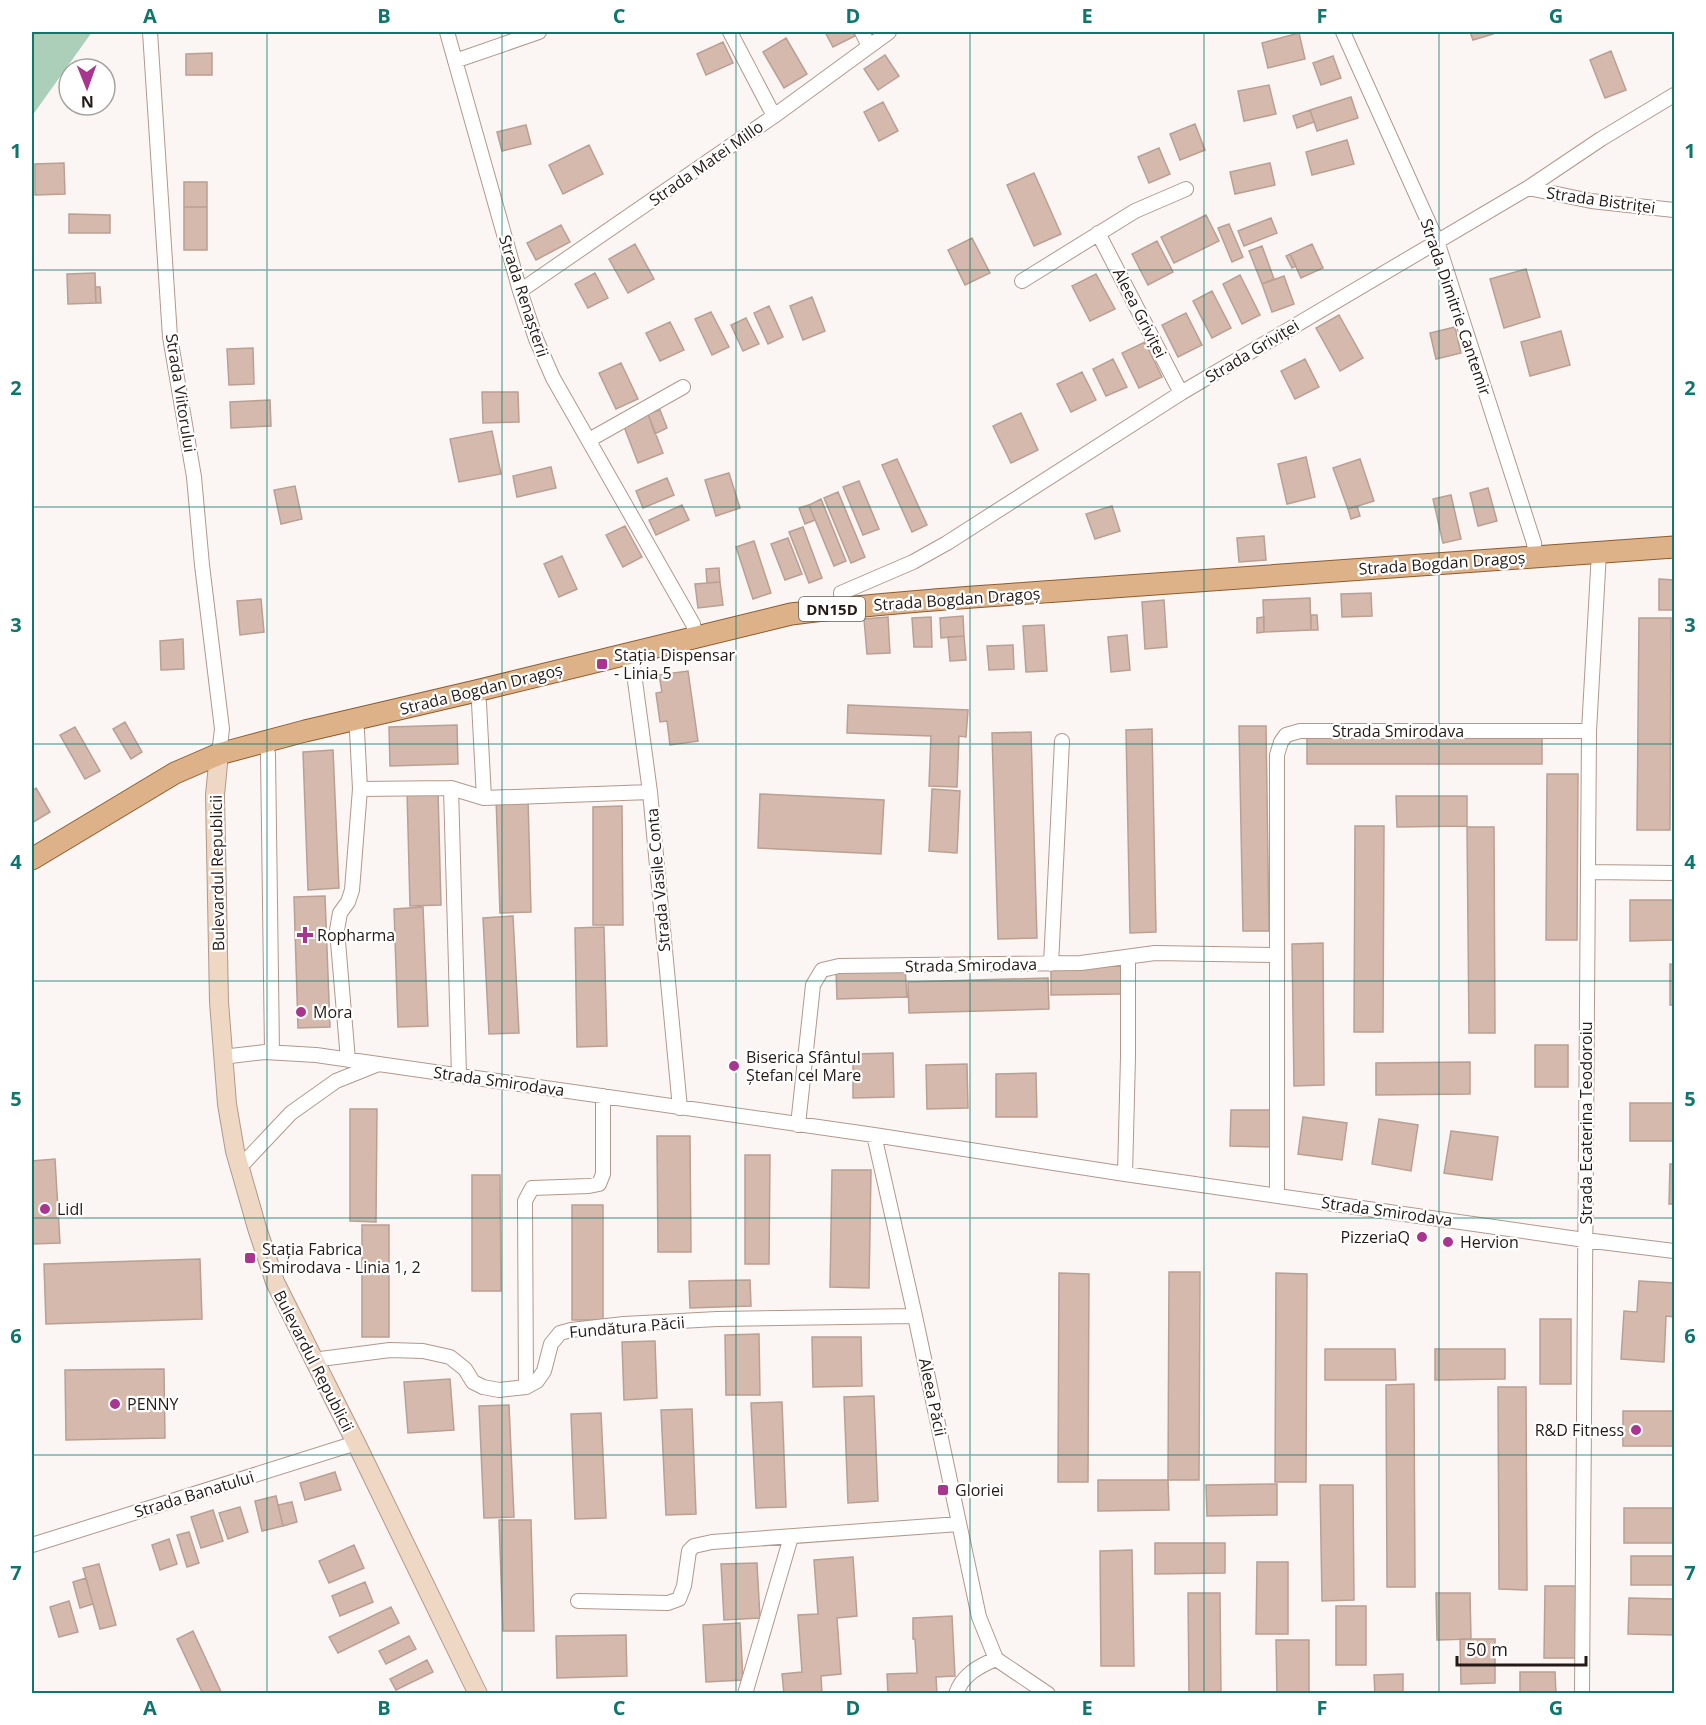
<svg xmlns="http://www.w3.org/2000/svg" width="1706" height="1725" viewBox="0 0 1706 1725" font-family="'Open Sans',sans-serif">
	<rect width="100%" height="100%" fill="#fbf6f3"/>
	<!-- green -->
	<path fill="#abcfb8" d="M32,32H92L32,116Z"/>
	<!-- building -->
	<path fill="#d5b9ad" stroke="#ba9f93" stroke-width="1.5" d="M825,32H853L855,36L833,47Z
		M1470,32H1492L1493,34L1473,40Z
		M1299,33L1305,59L1268,68L1262,43Z
		M786,38L807,74L784,88L763,52Z
		M723,42L733,63L706,75L697,54Z
		M1611,51L1626,90L1605,98L1590,60Z
		M212,53V75H186V54Z
		M885,55L899,76L878,90L864,69Z
		M1333,56L1341,78L1321,85L1313,63Z
		M1269,85L1276,114L1244,121L1238,91Z
		M1351,97L1358,118L1317,131L1310,110Z
		M883,102L898,131L879,141L864,112Z
		M1310,110L1314,122L1297,128L1293,116Z
		M1195,124L1205,150L1180,160L1170,134Z
		M526,125L531,144L502,151L497,132Z
		M1347,140L1354,164L1312,175L1306,152Z
		M589,145L603,174L563,194L549,165Z
		M1159,148L1170,174L1149,183L1138,157Z
		M64,163L65,194L35,195V164Z
		M1270,163L1275,185L1235,194L1230,172Z
		M1034,173L1061,234L1034,246L1007,185Z
		M184,182H207V207H184Z
		M184,207H207V250H184Z
		M69,214L110,215V233H69Z
		M1206,215L1219,241L1174,263L1161,237Z
		M1271,218L1277,233L1244,246L1238,231Z
		M1229,224L1243,257L1232,262L1218,228Z
		M561,225L570,242L536,260L527,243Z
		M972,238L990,273L965,285L948,250Z
		M1157,241L1173,272L1148,285L1132,254Z
		M635,244L654,279L628,293L609,259Z
		M1312,244L1323,268L1301,278L1290,254Z
		M1262,246L1274,279L1262,284L1249,251Z
		M1290,254L1296,266L1292,268L1286,256Z
		M1526,269L1540,317L1504,328L1490,279Z
		M95,273L96,303L68,304L67,274Z
		M595,273L608,298L588,308L575,284Z
		M1096,274L1115,309L1090,321L1072,286Z
		M1240,275L1260,315L1242,324L1223,284Z
		M1284,276L1294,304L1272,312L1262,284Z
		M95,287H100L101,303H96Z
		M1212,291L1231,328L1212,338L1193,301Z
		M812,297L825,331L803,340L790,306Z
		M769,306L783,337L768,344L754,313Z
		M711,312L729,347L712,355L695,319Z
		M1186,313L1202,345L1178,357L1162,325Z
		M1339,315L1363,358L1340,371L1316,328Z
		M746,318L759,344L743,351L731,325Z
		M670,322L684,350L660,361L646,333Z
		M1455,327L1461,353L1436,359L1430,333Z
		M1561,331L1570,365L1530,376L1521,342Z
		M1145,342L1162,377L1139,388L1122,353Z
		M253,348L254,384L229,385L227,349Z
		M1113,359L1127,387L1106,396L1093,369Z
		M1305,359L1319,387L1295,399L1281,371Z
		M621,363L638,399L616,409L599,373Z
		M1082,372L1096,400L1071,412L1057,384Z
		M482,392H518L519,422L483,423Z
		M270,400L271,426L231,428L230,402Z
		M660,410L667,428L655,434L648,414Z
		M1021,413L1038,450L1011,463L993,426Z
		M648,414L663,453L638,463L623,424Z
		M492,431L501,474L459,482L450,439Z
		M1306,457L1315,497L1287,504L1278,464Z
		M897,459L927,525L912,532L882,465Z
		M1360,459L1374,501L1348,509L1333,468Z
		M551,467L556,488L517,497L513,476Z
		M729,473L740,508L716,516L705,480Z
		M667,478L674,495L643,508L636,491Z
		M859,481L879,529L863,535L843,487Z
		M295,486L302,519L281,524L274,490Z
		M1488,488L1497,521L1478,526L1470,493Z
		M838,492L865,557L851,563L824,498Z
		M1451,495L1461,539L1443,543L1433,499Z
		M821,499L846,561L834,566L809,505Z
		M682,505L689,520L656,535L649,520Z
		M809,505L815,520L805,524L799,508Z
		M1112,506L1120,531L1095,539L1086,514Z
		M1357,506L1360,516L1351,519L1348,509Z
		M625,526L642,557L623,567L606,535Z
		M803,527L822,578L809,583L789,532Z
		M1264,536L1266,560L1239,562L1237,538Z
		M788,538L802,574L785,580L771,544Z
		M754,541L771,593L753,599L736,547Z
		M562,556L577,589L559,597L544,564Z
		M719,568L720,582L707,583L706,569Z
		M1659,579L1674,580V610H1659Z
		M720,582L723,605L698,608L695,584Z
		M1371,593L1372,616L1342,617L1341,594Z
		M1310,598L1311,630L1264,632L1263,600Z
		M261,599L264,632L240,635L237,601Z
		M1164,600L1167,647L1145,649L1142,602Z
		M1311,615H1317L1318,630H1311Z
		M963,616L964,636L941,638L940,618Z
		M888,617L890,653L867,654L864,619Z
		M931,617L932,647H914L912,618Z
		M1264,617V632L1257,633V618Z
		M1639,618H1671L1670,830H1637Z
		M1044,625L1047,671L1026,672L1023,626Z
		M1127,635L1130,670L1111,672L1108,637Z
		M964,636L966,660L950,661L948,637Z
		M183,639L184,669L161,670L160,641Z
		M1013,645L1014,669L989,670L987,646Z
		M688,671L698,741L670,745L667,721L660,722L656,693L662,692L659,675Z
		M848,705L968,710L966,737L959,736L957,787L929,786L931,736L847,733Z
		M125,722L142,752L131,759L113,729Z
		M457,725L458,764L390,766L389,727Z
		M1239,726H1266L1269,931H1243Z
		M75,727L100,771L85,779L60,735Z
		M1152,729L1156,932L1130,933L1126,730Z
		M1031,732L1037,938L998,939L992,733Z
		M1307,736H1542V764H1307Z
		M333,750L339,888L308,890L303,752Z
		M1547,774H1578L1577,940H1546Z
		M36,788L50,812L32,823V791Z
		M932,789L960,791L957,853L929,851Z
		M438,790L441,905L410,906L407,791Z
		M760,794L884,800L881,854L758,848Z
		M1396,796H1467V826L1397,827Z
		M528,797L531,912L500,913L496,798Z
		M622,806L623,925H593V807Z
		M1355,826H1384L1383,1032H1354Z
		M1467,827H1494L1495,1033H1469Z
		M325,896L330,1027L298,1028L294,897Z
		M1630,900H1674V940L1630,941Z
		M423,907L428,1026L398,1027L394,909Z
		M513,916L519,1033L489,1034L483,918Z
		M604,927L607,1046L577,1047L575,928Z
		M1323,943L1324,1085L1294,1086L1292,944Z
		M1670,964L1674,965V1005H1670Z
		M1121,966V994L1051,995V967Z
		M905,967L907,997L837,999L836,969Z
		M1048,978L1049,1009L909,1013L908,982Z
		M1535,1045H1568V1087H1535Z
		M893,1053L894,1097L853,1098V1054Z
		M1470,1062V1094L1376,1095V1063Z
		M967,1064L968,1108L927,1109L926,1065Z
		M1036,1073L1037,1117H996V1074Z
		M1630,1103H1674V1141H1630Z
		M350,1109H377L376,1222L350,1221Z
		M1231,1110H1272L1271,1147L1230,1146Z
		M1303,1117L1347,1123L1342,1160L1298,1154Z
		M1379,1119L1418,1125L1411,1171L1372,1164Z
		M1451,1131L1498,1137L1492,1180L1444,1173Z
		M657,1136H690L691,1252H658Z
		M745,1155H770L769,1264H745Z
		M55,1159L60,1243L32,1244V1161Z
		M1670,1164H1674V1204H1669Z
		M832,1170H871L869,1288L830,1287Z
		M472,1175H500L501,1291H472Z
		M572,1205H603V1320H572Z
		M362,1225H389V1337H362Z
		M200,1259L202,1319L46,1324L44,1264Z
		M1169,1272H1200L1199,1480H1168Z
		M1059,1273L1089,1274L1088,1482H1058Z
		M1276,1273L1307,1274L1306,1482H1275Z
		M750,1280L751,1306L690,1308L689,1281Z
		M1639,1281L1674,1283V1317L1666,1316L1664,1362L1621,1359L1624,1311L1637,1312Z
		M1540,1319H1571V1384H1540Z
		M759,1334L760,1395H726L725,1335Z
		M812,1337H861L862,1386L813,1387Z
		M655,1341L657,1398L624,1400L622,1342Z
		M1325,1349H1395L1396,1380H1325Z
		M1435,1349H1505V1379L1435,1380Z
		M164,1369L165,1438L66,1440L65,1370Z
		M450,1379L454,1430L408,1433L404,1382Z
		M1414,1384L1415,1587H1387L1386,1385Z
		M1498,1387H1526L1527,1590L1499,1589Z
		M874,1396L878,1501L848,1503L844,1397Z
		M782,1402L786,1507L756,1508L751,1403Z
		M509,1405L514,1517L484,1518L479,1406Z
		M692,1409L696,1514L666,1515L661,1410Z
		M1623,1411H1674V1446H1623Z
		M601,1413L606,1518L575,1519L571,1414Z
		M335,1472L341,1490L305,1500L300,1483Z
		M1098,1480H1168L1169,1510L1098,1511Z
		M1277,1484V1515L1207,1516L1206,1485Z
		M1320,1485H1353L1354,1600L1322,1601Z
		M276,1496L283,1526L262,1531L255,1501Z
		M292,1502L297,1522L283,1526L278,1505Z
		M240,1507L248,1532L228,1539L219,1513Z
		M1624,1508H1674V1543H1624Z
		M213,1510L223,1541L201,1548L191,1517Z
		M499,1520H531L534,1631H503Z
		M189,1532L199,1563L187,1567L177,1535Z
		M169,1539L177,1564L160,1570L152,1545Z
		M1155,1543H1225V1573L1155,1574Z
		M354,1545L364,1568L329,1583L319,1561Z
		M1132,1550L1134,1666H1101L1100,1551Z
		M1631,1556H1674V1585H1631Z
		M853,1557L857,1616L837,1618L841,1674L821,1676L822,1694H784L782,1674L802,1672L798,1615L818,1614L814,1560Z
		M1257,1562H1288V1634H1256Z
		M757,1563L760,1618L724,1620L721,1564Z
		M99,1564L116,1625L100,1629L83,1568Z
		M86,1578L93,1604L80,1608L73,1582Z
		M365,1582L373,1602L340,1616L332,1596Z
		M1545,1586H1576V1658H1544Z
		M1188,1593H1220L1221,1694H1189Z
		M1436,1593H1470L1471,1639L1437,1640Z
		M1629,1598L1674,1599V1635L1628,1634Z
		M69,1601L78,1632L59,1637L50,1607Z
		M1336,1606H1366V1665H1336Z
		M391,1607L399,1623L338,1653L329,1637Z
		M952,1616L955,1676L936,1677L937,1694H888L887,1674L917,1673L915,1639H913V1618Z
		M740,1623L743,1680L706,1682L703,1625Z
		M193,1631L222,1694H203L177,1639Z
		M626,1635L627,1676L557,1678L556,1636Z
		M409,1636L416,1649L386,1664L379,1651Z
		M1460,1639H1495V1683L1461,1684Z
		M1276,1640H1309V1694H1277Z
		M427,1660L433,1672L396,1690L390,1679Z
		M1520,1672H1555L1556,1694H1520Z
		M1403,1674V1694H1375L1374,1675Z"/>
	<g fill="none" stroke-linecap="round" stroke-linejoin="round">
		<!-- minor casing -->
		<g stroke="#b2988c" stroke-width="16">
			<path id="minor" d="M150,32L170,337L194,477L202,565L222,729L219,754
				M447,32L520,291L536,339L553,378L693,624L696,637
				M730,32L774,116
				M862,32L869,46
				M1343,32L1437,241L1534,543L1535,556
				M455,61L539,32
				M1528,188L1591,201L1674,210
				M1098,233L1181,393
				M1022,281L1135,211L1186,189
				M520,291L774,116L889,32
				M589,440L683,387
				M842,608L841,593L913,562L947,543L1181,393L1528,188L1601,139L1674,95
				M630,653L633,666L650,792L680,1108
				M476,691L479,703L484,798
				M265,742L268,754L272,1052
				M451,788L459,1075
				M360,789L451,788L484,798L650,792
				M1588,872L1674,873
				M1051,964L1062,741
				M222,1057L265,1052L316,1055L874,1135L1125,1174L1585,1240L1674,1251
				M348,1060L337,930L340,913L348,902L352,890L360,789L357,731L354,719
				M798,1125L813,985L822,970L839,966L1081,963L1155,953L1277,955
				M874,1135L915,1316L979,1617L996,1659
				M240,1167L291,1113L336,1081L376,1065
				M1125,1174L1128,1057V957
				M1277,1196V755L1281,742L1286,735L1300,731H1589
				M313,1360L390,1350L423,1351L450,1357L465,1369L473,1382L483,1387L499,1390L526,1387L537,1381L544,1371L551,1344L560,1333L571,1330L624,1324L717,1319L915,1316
				M526,1387L525,1201L532,1188L589,1186L599,1184L603,1174V1096
				M32,1545L356,1443
				M578,1601L668,1603L679,1599L684,1586L689,1551L694,1546L712,1542L959,1524
				M996,1659L1048,1694
				M745,1694L791,1537
				M956,1694C962,1675 979,1666 996,1659
				M1582,1694L1589,731L1599,552"/>
		</g>
		<!-- secondary casing -->
		<g stroke="#b2988c" stroke-width="20">
			<path id="secondary" d="M219,754L215,795L219,1002L227,1104L235,1151L257,1228L275,1282L356,1443L478,1694"/>
		</g>
		<!-- primary casing -->
		<g stroke="#8e5b2d" stroke-width="23">
			<path id="primary" d="M32,859L175,773L219,754L305,731L476,691L791,614C898,601 1005,595 1113,587C1300,573 1487,560 1674,547"/>
		</g>
		<!-- minor -->
		<use href="#minor" stroke="#fff" stroke-width="14"/>
		<!-- secondary -->
		<use href="#secondary" stroke="#eed8c4" stroke-width="18"/>
		<!-- primary -->
		<use href="#primary" stroke="#ddb288" stroke-width="21"/>
	</g>
	<!-- grid -->
	<path fill="none" stroke="#0f766e" stroke-width="1.5" stroke-opacity="0.55" d="M267,32V1694M502,32V1694M736,32V1694M970,32V1694M1204,32V1694M1439,32V1694M32,270H1674M32,507H1674M32,744H1674M32,981H1674M32,1218H1674M32,1455H1674"/>
	<!-- markers -->
	<g fill="#a83590" stroke="#fff" stroke-width="2">
		<rect x="596" y="658" width="12" height="12" rx="3"/>
		<path d="M302 926h6v6h6v6h-6v6h-6v-6h-6v-6h6z"/>
		<circle cx="301" cy="1012" r="6"/>
		<circle cx="734" cy="1066" r="6"/>
		<circle cx="45" cy="1209" r="6"/>
		<circle cx="1422" cy="1237" r="6"/>
		<circle cx="1448" cy="1242" r="6"/>
		<rect x="244" y="1252" width="12" height="12" rx="3"/>
		<circle cx="115" cy="1404" r="6"/>
		<circle cx="1636" cy="1430" r="6"/>
		<rect x="937" y="1484" width="12" height="12" rx="3"/>
	</g>
	<g text-anchor="middle" dominant-baseline="central" stroke-width="4.5" stroke-linejoin="round" paint-order="stroke">
		<!-- shield labels -->
		<rect fill="#fff" stroke="#665f5c" stroke-width="1.5" x="799" y="597" width="66" height="24" rx="4.5"/>
		<g font-size="15" font-weight="bold" fill="#241a16">
			<text x="832" y="609">DN15D</text>
		</g>
		<!-- street labels -->
		<g font-size="16" fill="#241a16" stroke="#fff">
			<text transform="translate(706 163) rotate(-35)">Strada Matei Millo</text>
			<text transform="translate(1601 200) rotate(8)">Strada Bistriței</text>
			<text transform="translate(524 296) rotate(72)">Strada Renașterii</text>
			<text transform="translate(1456 307) rotate(71)">Strada Dimitrie Cantemir</text>
			<text transform="translate(1140 313) rotate(63)">Aleea Griviței</text>
			<text transform="translate(1252 351) rotate(-31)">Strada Griviței</text>
			<text transform="translate(181 393) rotate(81)">Strada Viitorului</text>
			<text transform="translate(1442 563) rotate(-4)">Strada Bogdan Dragoș</text>
			<text transform="translate(957 599) rotate(-4)">Strada Bogdan Dragoș</text>
			<text transform="translate(481 689) rotate(-14)">Strada Bogdan Dragoș</text>
			<text x="1398" y="731">Strada Smirodava</text>
			<text transform="translate(217 873) rotate(-91)">Bulevardul Republicii</text>
			<text transform="translate(658 880) rotate(-95)">Strada Vasile Conta</text>
			<text transform="translate(971 965) rotate(-1)">Strada Smirodava</text>
			<text transform="translate(499 1081) rotate(8)">Strada Smirodava</text>
			<text transform="translate(1586 1123) rotate(-90)">Strada Ecaterina Teodoroiu</text>
			<text transform="translate(1387 1211) rotate(8)">Strada Smirodava</text>
			<text transform="translate(627 1327) rotate(-5)">Fundătura Păcii</text>
			<text transform="translate(314 1361) rotate(63)">Bulevardul Republicii</text>
			<text transform="translate(933 1397) rotate(78)">Aleea Păcii</text>
			<text transform="translate(194 1494) rotate(-17)">Strada Banatului</text>
		</g>
		<!-- poi labels -->
		<g font-size="16" fill="#241a16" stroke="#fff" text-anchor="start">
			<text x="614" y="655">Stația Dispensar<tspan x="614" dy="18">- Linia 5</tspan></text>
			<text x="317" y="935">Ropharma</text>
			<text x="313" y="1012">Mora</text>
			<text x="746" y="1057">Biserica Sfântul<tspan x="746" dy="18">Ștefan cel Mare</tspan></text>
			<text x="57" y="1209">Lidl</text>
			<text x="1410" y="1237" text-anchor="end">PizzeriaQ</text>
			<text x="1460" y="1242">Hervion</text>
			<text x="262" y="1249">Stația Fabrica<tspan x="262" dy="18">Smirodava - Linia 1, 2</tspan></text>
			<text x="127" y="1404">PENNY</text>
			<text x="1624" y="1430" text-anchor="end">R&amp;D Fitness</text>
			<text x="955" y="1490">Gloriei</text>
		</g>
	</g>
	<!-- border -->
	<rect width="1706" height="1725" fill="none" stroke="#ffffff" stroke-width="66"/>
	<!-- north arrow -->
	<g transform="translate(87 87) rotate(179)"><circle r="28" fill="#ffffff" stroke="#a7a3a2" stroke-width="1.5"/>
	<path d="M0-4.5L10 22L0 15L-10 22Z" fill="#a83590"/>
	<text y="-9" font-size="16" font-weight="bold" text-anchor="middle" fill="#241a16">N</text>
	</g>
	<!-- scale -->
	<path d="M1457 1656v9h129v-9" fill="none" stroke="#241a16" stroke-width="3"/>
	<text x="1466" y="1656" font-size="18" fill="#241a16" stroke="#ffffff" stroke-width="4.5" paint-order="stroke">50 m</text>
	<rect x="33" y="33" width="1640" height="1659" fill="none" stroke="#0f766e" stroke-width="2"/>
	<g font-size="20" text-anchor="middle" font-weight="bold" fill="#0f766e">
		<text x="150" y="23">A</text>
		<text x="384" y="23">B</text>
		<text x="619" y="23">C</text>
		<text x="853" y="23">D</text>
		<text x="1087" y="23">E</text>
		<text x="1322" y="23">F</text>
		<text x="1556" y="23">G</text>
		<text x="16" y="158">1</text>
		<text x="1690" y="158">1</text>
		<text x="16" y="395">2</text>
		<text x="1690" y="395">2</text>
		<text x="16" y="632">3</text>
		<text x="1690" y="632">3</text>
		<text x="16" y="869">4</text>
		<text x="1690" y="869">4</text>
		<text x="16" y="1106">5</text>
		<text x="1690" y="1106">5</text>
		<text x="16" y="1343">6</text>
		<text x="1690" y="1343">6</text>
		<text x="16" y="1580">7</text>
		<text x="1690" y="1580">7</text>
		<text x="150" y="1715">A</text>
		<text x="384" y="1715">B</text>
		<text x="619" y="1715">C</text>
		<text x="853" y="1715">D</text>
		<text x="1087" y="1715">E</text>
		<text x="1322" y="1715">F</text>
		<text x="1556" y="1715">G</text>
	</g>
</svg>
